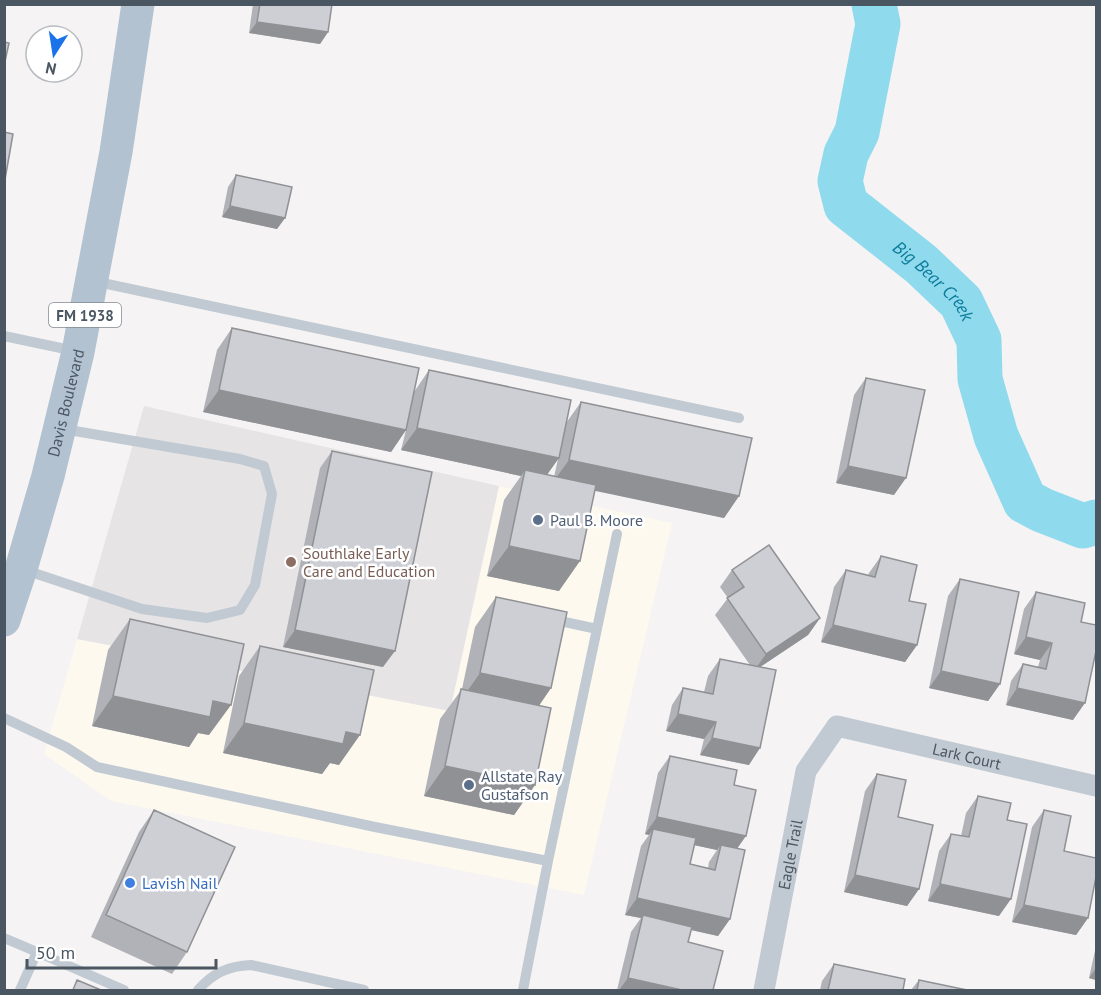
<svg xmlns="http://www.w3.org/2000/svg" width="1101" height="995" viewBox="0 0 1101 995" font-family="'PT Sans',sans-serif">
	<rect width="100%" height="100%" fill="#f5f3f3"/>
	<!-- commercial -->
	<path fill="#fdf9ef" d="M499,486L672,523L584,895L111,801L44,754L77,639L450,711Z"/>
	<!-- education -->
	<path fill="#e6e4e5" d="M144,406L499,486L450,711L77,639Z"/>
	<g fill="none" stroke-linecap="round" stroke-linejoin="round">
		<!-- river -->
		<path stroke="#90daee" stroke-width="45" id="s1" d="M874,4L878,24L857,132L846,154L840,181L846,205L921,264L961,302L979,340L980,379L996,436L1025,501L1042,510L1083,526L1096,522"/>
		<!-- lane -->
		<path stroke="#c1cad2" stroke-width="10" d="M93,281L739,418
			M4,336L75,351
			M25,570L142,609L207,618L240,610L255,585L272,494L264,466L240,459L63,429
			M551,619L597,629
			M4,718L66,747L97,767L375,827L548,861L617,534
			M4,938L37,952L20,990
			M37,952L124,990
			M198,990C213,973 228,966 251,965L364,990
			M523,990L548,861"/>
		<!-- street -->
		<path stroke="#c1cad2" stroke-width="21" id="s2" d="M764,990L806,771L837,726L1096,786"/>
		<!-- primary -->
		<path stroke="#b3c2d1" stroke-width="33" id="s3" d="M4,620L21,569L48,476L78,352L116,152L138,4"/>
	</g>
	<!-- wall -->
	<path fill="#b0b2b7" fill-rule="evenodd" d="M253,4H332L328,32L320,44L249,33Z
		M236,175L285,218L277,229L222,217L228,187Z
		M232,328L414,392L429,370L566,423L581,402L739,496L724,518L595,490L559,591L487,576L504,500L521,476L401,450L406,430L391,452L203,412L217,350ZM558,459L554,477L547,475Z
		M866,378L894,495L836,483L854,395Z
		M332,451L383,667L283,647L320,468Z
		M881,556L909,601L917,645L905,662L821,642L834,587L846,570L868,576L869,573Z
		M732,570L820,618L808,635L760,667L749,765L700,755L704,739L666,731L672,705L683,688L704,692L708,676L720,659L750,665L715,615L728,598L720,587Z
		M960,579L1000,684L988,701L929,688L948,596Z
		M1036,592L1081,622L1073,720L1006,705L1011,681L1023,664L1038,667L1040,660L1014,654L1024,609Z
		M496,597L551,688L539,706L535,785L514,815L424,796L440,719L462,689L475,627Z
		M130,619L209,735L198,733L189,747L92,726L108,650Z
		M260,646L339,765L330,763L322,774L223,753L239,676Z
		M670,756L734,785L737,848L730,919L718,936L691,930L688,942L713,990H617L631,932L641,918L625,915L641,846L649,835L645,834L658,773ZM694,845L717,850L709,862L708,868L690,864Z
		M877,774L919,889L907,906L844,892L865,791Z
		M978,796L1007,820L999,916L928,901L939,851L951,834L961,836L966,813Z
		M154,810L187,952L172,974L91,937L139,832Z
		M1044,810L1064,851L1088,918L1076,935L1012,922L1032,827Z
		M1096,946V980L1089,978Z
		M834,964L903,990H820L822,981Z
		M919,980L967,990H911Z"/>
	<!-- shaded-wall -->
	<path fill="#909195" d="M257,22L328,32L320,44L249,33Z
		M230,206L285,218L277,229L222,217Z
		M219,390L406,430L391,452L203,412Z
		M417,428L559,458L543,480L525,470L521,476L401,450Z
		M569,460L739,496L724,518L553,482Z
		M848,466L906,478L894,495L836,483Z
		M509,546L580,561L559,591L487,576Z
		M820,618L808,635L754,671L766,654Z
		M833,625L917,645L905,662L821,642Z
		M295,630L395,651L383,667L283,647Z
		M1026,637L1052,643L1040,660L1014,654Z
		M941,671L1000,684L988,701L929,688Z
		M480,673L551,688L530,718L459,703Z
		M1017,688L1085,703L1073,720L1006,705Z
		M113,696L213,701L231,705L209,735L198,733L189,747L92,726Z
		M678,714L716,722L704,739L666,731Z
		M244,723L346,732L360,735L339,765L330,763L322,774L223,753Z
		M712,738L760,748L749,765L700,755Z
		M445,766L535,785L514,815L424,796Z
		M657,817L746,836L734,853L721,845L717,850L652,836L653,829L649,835L645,834Z
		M855,875L919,889L907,906L844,892Z
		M940,884L1011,899L999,916L928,901Z
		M637,898L730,919L718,936L643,919V915L641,918L625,915Z
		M1024,905L1088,918L1076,935L1012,922Z
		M1096,968V980L1089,978Z
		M628,978L682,990H619Z"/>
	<!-- building -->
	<path fill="#cdcfd5" stroke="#909195" stroke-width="1.5" d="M260,4H332L328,32L257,22Z
		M4,42L9,43L4,66Z
		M4,132L13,134L4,185Z
		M236,175L292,187L285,218L230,206Z
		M232,328L419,368L406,430L219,390Z
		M429,370L571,400L559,458L417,428Z
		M866,378L925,390L906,478L848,466Z
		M581,402L752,438L739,496L569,460Z
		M332,451L432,472L395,651L295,630Z
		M525,470L596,485L580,561L509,546Z
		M769,545L820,618L766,654L727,598L744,587L732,570Z
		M881,556L917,565L909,601L926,604L917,645L833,625L846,570L875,577Z
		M960,579L1019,592L1000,684L941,671Z
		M1036,592L1085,603L1081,622L1096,625V651L1085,703L1017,688L1023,664L1046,669L1052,643L1026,637Z
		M496,597L567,612L551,688L480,673Z
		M130,619L244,644L231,705L213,701L210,717L113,696Z
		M260,646L374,670L360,735L346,732L343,744L244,723Z
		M720,659L776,670L760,748L712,738L716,722L678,714L683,688L713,694Z
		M461,689L551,708L535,785L445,766Z
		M670,756L737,770L734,785L756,790L746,836L657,817Z
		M877,774L906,780L898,817L933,825L919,889L855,875Z
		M978,796L1011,803L1007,820L1027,824L1011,899L940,884L951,834L969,837Z
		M154,810L235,847L187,952L106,915Z
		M1044,810L1071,816L1064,851L1096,858V877L1088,918L1024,905Z
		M653,829L696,838L690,864L715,870L721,845L745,850L730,919L637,898Z
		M643,915L692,927L688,942L723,951L713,990H682L628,978Z
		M834,964L905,979L903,990H828Z
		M77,980L101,990H73Z
		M919,980L967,990H917Z"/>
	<!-- markers -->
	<g fill="#5c6f8a" stroke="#fff" stroke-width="2">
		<circle cx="538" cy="520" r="6"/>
		<circle cx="469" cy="785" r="6"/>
	</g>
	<circle fill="#8d6e63" stroke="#fff" stroke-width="2" cx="291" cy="562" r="6"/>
	<circle fill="#3f7fe0" stroke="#fff" stroke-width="2" cx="130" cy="883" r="6"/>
	<g text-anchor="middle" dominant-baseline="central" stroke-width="5" stroke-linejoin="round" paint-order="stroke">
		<!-- shield labels -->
		<rect fill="#fff" stroke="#808990" stroke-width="1.5" x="49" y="303" width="72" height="24" rx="4.5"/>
		<g font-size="15" font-weight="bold" fill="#4a5661">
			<text x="85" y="315">FM 1938</text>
		</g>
		<!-- street labels -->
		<g font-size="16" fill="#4a5661" stroke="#fff">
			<text stroke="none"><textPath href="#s3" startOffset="226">Davis Boulevard</textPath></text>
			<text stroke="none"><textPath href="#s2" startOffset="411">Lark Court</textPath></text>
			<text stroke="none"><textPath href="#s2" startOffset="138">Eagle Trail</textPath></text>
		</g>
		<!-- service labels -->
		<g font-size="16" fill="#4e5e75" stroke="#fff" text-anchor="start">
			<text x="550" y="520">Paul B. Moore</text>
			<text x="481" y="776">Allstate Ray<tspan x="481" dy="18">Gustafson</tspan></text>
		</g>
		<!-- education labels -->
		<g font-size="16" fill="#785e54" stroke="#fff" text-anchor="start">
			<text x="303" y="553">Southlake Early<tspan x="303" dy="18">Care and Education</tspan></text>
		</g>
		<!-- shop labels -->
		<g font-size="16" fill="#366cbe" stroke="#fff" text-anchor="start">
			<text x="142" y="883">Lavish Nail</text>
		</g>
		<!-- water labels -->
		<g font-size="18" font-style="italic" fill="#0c7c9b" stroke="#fff">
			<text stroke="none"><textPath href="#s1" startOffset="324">Big Bear Creek</textPath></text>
		</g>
	</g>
	<!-- border -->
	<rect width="1101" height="995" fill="none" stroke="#4a5661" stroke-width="12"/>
	<!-- north arrow -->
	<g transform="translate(54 54) rotate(192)"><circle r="28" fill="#ffffff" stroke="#b7bbc0" stroke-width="1.5"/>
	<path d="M0-4.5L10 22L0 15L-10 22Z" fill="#1a73e8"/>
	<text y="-9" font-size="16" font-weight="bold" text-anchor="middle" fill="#4a5661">N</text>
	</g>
	<!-- scale -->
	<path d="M27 959v9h189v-9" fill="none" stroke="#4a5661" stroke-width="3"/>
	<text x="36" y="959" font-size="18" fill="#4a5661" stroke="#ffffff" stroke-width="4.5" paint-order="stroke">50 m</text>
</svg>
